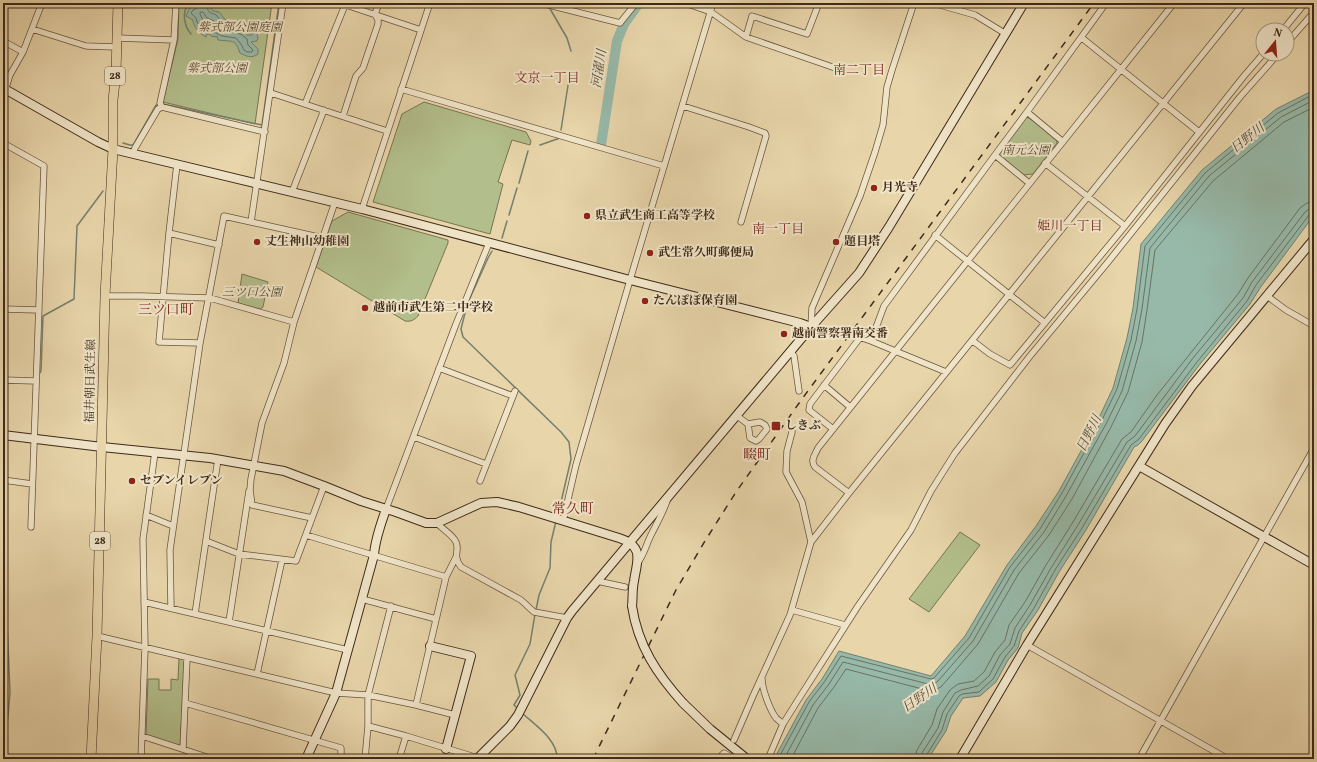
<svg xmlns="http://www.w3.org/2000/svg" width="1317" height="762" viewBox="0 0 1317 762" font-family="Vollkorn,'Noto Serif JP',serif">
	<rect width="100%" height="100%" fill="#e8d5aa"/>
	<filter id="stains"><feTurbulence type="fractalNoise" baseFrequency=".005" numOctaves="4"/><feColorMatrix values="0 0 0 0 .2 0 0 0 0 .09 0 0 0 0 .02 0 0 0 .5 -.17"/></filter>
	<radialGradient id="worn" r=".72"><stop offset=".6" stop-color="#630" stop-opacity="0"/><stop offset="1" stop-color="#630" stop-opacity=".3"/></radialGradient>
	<!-- green -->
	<path fill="#b2be8b" stroke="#787452" d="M179,3H272L255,124L163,102L178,39Z
		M424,102L526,132L531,141L530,145L512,140L498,182L503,184L490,234L373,202L402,114Z
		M1026,117L1029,118L1056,138L1057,143L1033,174L1023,175L1000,156L999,152Z
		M348,212L448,240V243L418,316C414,320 411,322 405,321L316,267L332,221Z
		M242,274L268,282L263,307L260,309L238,303Z
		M960,532L980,545L929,612L909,599Z
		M179,658L185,659L180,746L146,735L148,679H159V690H171V679L178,680Z"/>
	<!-- water -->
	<path fill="#97b9a9" stroke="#74806f" d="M197,3H210L212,4L211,8L213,11H214L219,12C224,17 224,22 232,20L241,31V30H247V35H252L253,31H256L258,38L257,41L251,42L258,49V54C251,59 246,56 240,53C235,38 232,42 218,40L217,36L215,37L214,36L213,37L209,34H207L206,37C200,34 193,26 193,20L186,16L190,7L194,6Z
		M1314,90V215L1260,288L1250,304L1200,364L1142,441L1138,445L1134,447L1086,530L1059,572L1038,610L1022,633L1018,648L1008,660L996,682L980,696L963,698L951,716L946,731L928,759H774L806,700L822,679L839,651L931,676L965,636L1007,565L1036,526L1059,491L1098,420L1113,388L1127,338L1133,308L1141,244L1202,170L1276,109Z"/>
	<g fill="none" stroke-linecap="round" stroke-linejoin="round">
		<!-- shore -->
		<path stroke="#6b7261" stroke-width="1" d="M199,3V7L193,10L191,13L196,18L197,22L203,30H210L222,36L236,38L241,44L244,50L247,52H252L253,50L248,45L247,39L242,35L236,32L230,25L221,23C220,21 219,18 217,16C212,11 206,16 208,3
			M201,12H203L207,18L214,21L215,25L205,24L200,14Z
			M778,759L809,702L825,681L841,656L931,679L934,678L969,638L1010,567L1040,529L1062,493L1101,422L1117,389L1131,340L1137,309L1145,246L1205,173L1278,113L1314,94
			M784,759L813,705L829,684L843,662L928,684H934L938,681L973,641L1014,570L1044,532L1066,496L1106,424L1122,391L1136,341L1142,309L1150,248L1209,176L1281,117L1314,100
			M791,759L818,708L834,687L846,669L926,690H934L941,687L978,644L1019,573L1049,535L1072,499L1111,427L1128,392L1142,342L1147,310L1155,250L1213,181L1284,122L1314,107
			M915,759L917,750L932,725L937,709L950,690L958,684L974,681L984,672L995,652L1005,640L1009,625L1025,602L1046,565L1073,522L1122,439L1131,432L1157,395L1238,294L1248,278L1300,208L1307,203L1314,202
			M921,759L922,753L938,728L943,712L955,693L961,690L978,686L989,676L1000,655L1010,644L1015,628L1030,605L1051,568L1078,525L1127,442L1135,436L1193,358L1243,298L1252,282L1305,212L1309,209L1314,208
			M926,759V756L942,730L947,714L959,696L962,694L979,692L981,690L993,679L1005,657L1014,646L1019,631L1034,608L1055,570L1082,528L1131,445L1139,439L1197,362L1247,301L1256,285L1309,215L1314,213"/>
		<!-- stream -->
		<path stroke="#74806f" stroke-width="1.5" d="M549,7L567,38L571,51
			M191,34C184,26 182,13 188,4L192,6
			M163,104L262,125L279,3
			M561,130L569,79
			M123,143L130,145H133L156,105H160
			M540,145L560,138
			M519,183L528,151
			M509,215L517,188
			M502,238L507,221
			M466,307L488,258L492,251
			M465,313L461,329L463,337L561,432L569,442L571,459L558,515
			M39,374L41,371L43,316L74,299L77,226L103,191
			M3,383H31
			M3,591L6,600L10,692L8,716L3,751
			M536,610L539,595L550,568L551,542L556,521
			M518,709L514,705L520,695L515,675L530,644L535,614
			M522,713C535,725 558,740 557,759"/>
		<!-- river -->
		<path stroke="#97b9a9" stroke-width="10" d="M601,145L617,41L624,24L639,3"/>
		<!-- street casing -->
		<g stroke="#69553d" stroke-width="7">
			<path id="street" d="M340,3L421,30
				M541,3L620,23L636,3
				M685,3L711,12L746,37L841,70
				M933,3L975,15L1006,34
				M32,29L86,46L116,47
				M1283,30L1305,3
				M746,37L752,16L807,34L819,3
				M117,38L174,40
				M1082,38L1199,132
				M3,41L23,52
				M1287,43L1314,12
				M401,89L664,166
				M271,93L387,131
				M3,97L10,75L23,52L42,3
				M305,104L345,5
				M683,106L749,127L765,133L766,136L741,222
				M162,107L160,103L174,40L176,3
				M1027,112L1062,141
				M343,116L356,76L363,68L378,24V20L375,14L379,3
				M3,143L44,166L31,527
				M133,154L135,148L158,109L162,107L265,132
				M995,155L1029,183
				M1045,163L1125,226
				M177,164L169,233L159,342L200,343
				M292,192L324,110
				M362,209L430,3
				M251,222L283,3
				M169,233L219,245
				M935,235L1045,323
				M105,296H141L210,298L294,322
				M1267,296L1286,310L1314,326
				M3,309L39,310
				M811,327L812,308L860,196L875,152L883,125L887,87L892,70L914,3
				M871,341L884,306L995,155L1027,112L1106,3
				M973,341L990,354L1010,365L1125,226L1244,76L1263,54
				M791,352L794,356L799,391
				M439,368L513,396
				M3,380L36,381
				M824,385L850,407
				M737,416L748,424
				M760,422L765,425L767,429L759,439L756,441L750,438L748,424Z
				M833,429L809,410L810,404L859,339L862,338L871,341L946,372
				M792,432L787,451L786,472L802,502L811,542
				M414,437L486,464
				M3,480L32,484
				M480,481L515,391
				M849,493L815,467C810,460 815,455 818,448L1174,3
				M386,509L456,324L489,243
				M146,515L173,526
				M312,518L252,505L250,490L251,479L262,423L284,363L294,322L335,202
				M563,521L576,465L635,263L713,3
				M437,523C442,529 452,534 456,542C460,551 452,555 461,567L521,600L534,612L567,618
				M306,535L446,577
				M206,541L239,554L296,561L324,486
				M637,564C644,555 646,545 651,535C657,523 664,511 668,498
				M597,581L625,587
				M362,599L436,619
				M144,602L348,650
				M171,608L170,550L200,343L224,216L323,238
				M792,610L845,625
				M195,614L218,459
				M229,622L249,491
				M97,636L336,693L368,695L416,705L455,715
				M1027,645L1228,759
				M257,674L282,560
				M762,679C762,689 770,710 776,718C778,720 781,722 783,724
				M185,703L341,748V759
				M416,705L446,577L456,557
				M368,726L406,736L478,758
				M142,736L213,759
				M734,740L753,696L790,615L811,542L849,493L1244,3
				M183,749L187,658
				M141,759L145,648L143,539L155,452
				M365,759L368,726V695L391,606
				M399,759L406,736
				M718,759L724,753L735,759
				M768,759L783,724L798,700L858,606L911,530L931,491L955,453L1030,356L1108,262L1240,97L1278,54
				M1139,759L1314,448"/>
		</g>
		<!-- secondary casing -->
		<g stroke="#3f2a19" stroke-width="10">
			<path id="secondary" d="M3,88L98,142L113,149L362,209L630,280L800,323L811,327
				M3,435L102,447L210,458L284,471L324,486L361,501L396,512L426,523H437L481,503L497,502L519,507L619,538C645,546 637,561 634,581C632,590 633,598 632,606
				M1139,466L1314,565
				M430,646L471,656L446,749
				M683,703L710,729L747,759
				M306,759L336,693L374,555C375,539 381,524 386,509
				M477,759L510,726L518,715L567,618L572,611L811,327L859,273L889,227L1024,3
				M960,759L1027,645L1165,424L1192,386L1314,239"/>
		</g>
		<!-- primary casing -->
		<g stroke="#3f2a19" stroke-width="10">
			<path id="primary" d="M91,759L97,636L105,296L113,149V100L116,73L118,3"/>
		</g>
		<!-- street -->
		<use href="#street" stroke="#f0e4c8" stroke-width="5.5"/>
		<!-- secondary -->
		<use href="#secondary" stroke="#f0e4c8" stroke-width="8"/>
		<!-- primary -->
		<use href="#primary" stroke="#e8d5aa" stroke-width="9"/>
		<!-- rail -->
		<path stroke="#3f2a19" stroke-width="1.5" stroke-dasharray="7 7" stroke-linecap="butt" d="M593,759L676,590L705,541L736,492L802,399L1094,3"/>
		<!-- secondary-bridge casing -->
		<g stroke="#3f2a19" stroke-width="10" stroke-linecap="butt">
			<path id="secondary-bridge" d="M632,606C638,646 657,674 683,703"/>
		</g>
		<!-- secondary-bridge -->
		<use href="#secondary-bridge" stroke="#f0e4c8" stroke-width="8"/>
	</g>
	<!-- markers -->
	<g fill="#8f2418" stroke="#f0e4c8" stroke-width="1.5">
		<circle cx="874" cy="188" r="4"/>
		<circle cx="587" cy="216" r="4"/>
		<circle cx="257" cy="242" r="4"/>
		<circle cx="836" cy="242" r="4"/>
		<circle cx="650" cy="253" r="4"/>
		<circle cx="645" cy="301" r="4"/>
		<circle cx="365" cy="308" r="4"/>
		<circle cx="784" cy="334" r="4"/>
		<rect x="771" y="421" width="10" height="10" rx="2"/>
		<circle cx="132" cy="481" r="4"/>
	</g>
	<g text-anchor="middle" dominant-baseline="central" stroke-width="4" stroke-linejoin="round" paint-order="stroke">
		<!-- shield labels -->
		<g fill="#f0e4c8" stroke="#74624e" stroke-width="1">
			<rect x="105" y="67" width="20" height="18" rx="3"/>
			<rect x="90" y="532" width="20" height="18" rx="3"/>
		</g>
		<g font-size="11" font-weight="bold" fill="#3f2a19">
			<text x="115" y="76">28</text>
			<text x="100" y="541">28</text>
		</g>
		<!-- park labels -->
		<g font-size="12" font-style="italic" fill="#564830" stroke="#f0e4c8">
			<text x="240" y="28">紫式部公園庭園</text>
			<text x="217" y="69">紫式部公園</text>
			<text x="1026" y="151">南元公園</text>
			<text x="252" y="293">三ツ口公園</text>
		</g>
		<!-- poi labels -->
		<g font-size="12" font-weight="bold" fill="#3f2a19" stroke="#f0e4c8" text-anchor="start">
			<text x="882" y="188">月光寺</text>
			<text x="595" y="216">県立武生商工高等学校</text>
			<text x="265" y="242">丈生神山幼稚園</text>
			<text x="844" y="242">題目塔</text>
			<text x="658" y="253">武生常久町郵便局</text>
			<text x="653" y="301">たんぽぽ保育園</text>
			<text x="373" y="308">越前市武生第二中学校</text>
			<text x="792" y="334">越前警察署南交番</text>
			<text x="785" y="426">しきぶ</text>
			<text x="140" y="481">セブンイレブン</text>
		</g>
		<!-- street labels -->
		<g font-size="12" fill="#3f2a19" stroke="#f0e4c8">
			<text transform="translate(91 381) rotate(-89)">福井朝日武生線</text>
		</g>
		<!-- water labels -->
		<g font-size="13" font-style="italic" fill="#554e3d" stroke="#f0e4c8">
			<text transform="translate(600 69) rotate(-81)">河濯川</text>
			<text transform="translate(1248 139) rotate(-39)">日野川</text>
			<text transform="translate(1090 434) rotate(-63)">日野川</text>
			<text transform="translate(920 699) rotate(-34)">日野川</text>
		</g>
		<!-- neighbourhood labels -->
		<g font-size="13" fill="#7a1f14" stroke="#f0e4c8">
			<text x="859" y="71">南二丁目</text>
			<text x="547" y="79">文京一丁目</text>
			<text x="1070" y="227">姫川一丁目</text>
			<text x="778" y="230">南一丁目</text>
		</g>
		<!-- quarter labels -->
		<g font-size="14" fill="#7a1f14" stroke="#f0e4c8">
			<text x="166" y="310">三ツ口町</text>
			<text x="757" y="455">畷町</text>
			<text x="573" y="509">常久町</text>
		</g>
	</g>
	<!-- margin -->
	<rect width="1317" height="762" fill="none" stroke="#e8d5aa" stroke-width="16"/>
	<rect x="4" y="4" width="1309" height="754" fill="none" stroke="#3f2a19" stroke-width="2"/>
	<rect x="8" y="8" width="1301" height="746" fill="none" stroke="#3f2a19"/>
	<!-- north arrow -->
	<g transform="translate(1275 42) rotate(17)"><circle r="19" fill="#f0e4c8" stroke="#a99a82"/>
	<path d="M0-3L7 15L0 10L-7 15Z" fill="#8f2418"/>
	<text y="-6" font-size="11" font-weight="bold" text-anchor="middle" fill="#3f2a19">N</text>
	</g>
	<rect width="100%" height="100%" filter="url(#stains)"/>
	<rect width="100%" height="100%" fill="url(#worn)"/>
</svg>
